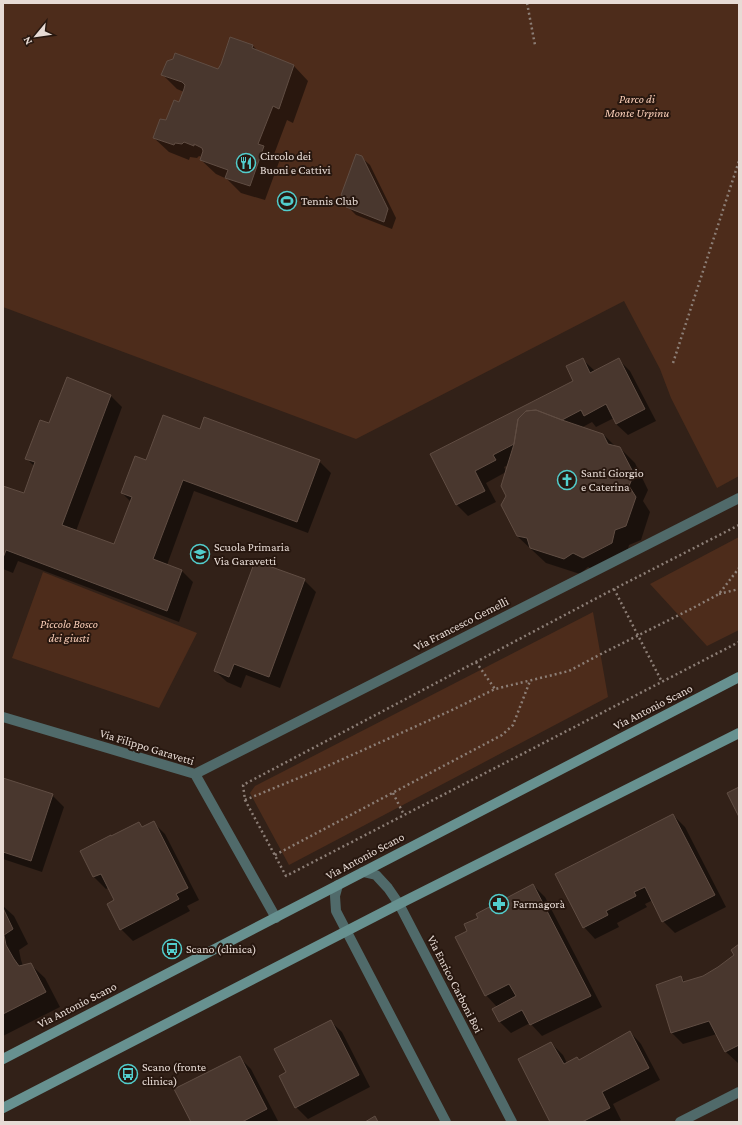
<svg xmlns="http://www.w3.org/2000/svg" width="742" height="1125" viewBox="0 0 742 1125" font-family="'Crimson Pro',serif">
	<rect width="100%" height="100%" fill="#322118"/>
	<!-- green -->
	<path fill="#4d2c1b" d="M3,3H739V476L717,488L671,398L660,369L624,301L356,439L3,307Z
		M739,537V630L707,646L650,584Z
		M43,572L197,633L159,708L12,658Z
		M593,612L608,697L289,865L250,793L255,786Z"/>
	<!-- shadow -->
	<path fill="#0007" fill-rule="evenodd" d="M231,38L253,46L259,52L294,66L308,81L293,123L287,120L273,157L279,162L265,200L241,193L227,179L216,174L201,160L202,157L199,156L197,158L190,157L189,160L169,152L154,138L179,103L184,92L177,89L162,74L219,70Z
		M361,157L370,165L396,218L392,229L356,215L348,207L349,202L342,195Z
		M582,359L595,371L618,359L630,371L656,421L628,435L616,424L614,418L596,427L592,422L581,428L603,434L616,447L620,448L635,463L648,490L643,501L650,512L641,540L629,545L626,557L598,572L588,567L580,574L546,563L517,536L507,496L506,472L486,483L496,502L468,516L457,505L431,454L574,382ZM508,465L506,471L504,467Z
		M111,396L122,407L76,531L115,545L131,502L122,493L146,461L200,431L319,461L331,473L308,533L194,491L167,565L181,570L193,582L179,622L18,561L13,573L3,569V487L24,495L35,467L27,459L50,424Z
		M304,580L316,592L280,688L246,675L241,688L227,682L215,671Z
		M3,779L52,795L64,807L42,872L3,859Z
		M673,815L685,827L726,907L675,933L663,921L653,900L645,904L647,907L617,923L619,927L595,939L584,927Z
		M153,822L165,834L199,900L187,906L190,911L133,941L121,929L108,904L115,900L108,888L106,889L94,877L81,851L139,824L143,827Z
		M533,885L545,897L602,1007L542,1036L530,1023L511,1033L499,1021L497,1007L486,995L468,931L479,918Z
		M3,906L14,916L28,944L19,950L21,960L23,966L30,964L45,978L60,1007L3,1036Z
		M739,945V1063H738L726,1052L717,1034L683,1044L672,1033L681,977L685,982L703,977L719,968L735,955Z
		M330,1021L342,1032L370,1087L308,1119L296,1107L287,1073Z
		M630,1032L641,1044L660,1080L613,1104L621,1120L617,1122H551V1043L563,1055L567,1063L579,1061Z
		M239,1057L251,1069L278,1121L192,1122Z"/>
	<!-- building -->
	<path fill="#49372e" stroke="#604d43" d="M230,37L253,45L252,48L294,65L279,109L273,106L258,144L264,146L250,186L225,178L228,170L200,160L203,151L202,148L194,144V146L184,142L182,144L175,143L174,145L153,138L160,119L166,120L174,100L179,102L184,89L185,85L182,82L161,75L167,61L173,59L175,53L218,69L221,64Z
		M356,154L362,156L388,209L384,222L346,207L350,199L341,195Z
		M583,358L590,373L619,358L645,409L616,424L606,404L584,416L581,410L562,420L536,410L526,411L518,419L514,444L493,455L496,460L475,471L485,491L456,505L430,454L573,381L566,366Z
		M67,377L111,395L62,525L114,544L132,497L121,493L135,456L146,460L163,415L200,429L204,417L320,460L297,522L183,480L153,559L182,570L167,611L6,550L3,558V486L24,493L35,462L25,459L40,420L49,423Z
		M536,410L562,420L603,434L608,444L620,447L634,474L629,486L636,497L626,526L615,530L612,543L583,558L573,553L564,559L530,548L527,538L517,536L501,505L506,496L501,486L514,444L518,419L526,411Z
		M255,561L305,579L269,677L234,664L229,677L214,671Z
		M3,778L53,794L31,861L3,852Z
		M739,787V817L727,793Z
		M673,814L715,895L662,922L645,887L634,892L636,896L606,911L608,915L583,928L555,874Z
		M154,821L188,888L176,894L179,899L120,930L107,904L114,900L101,874L93,877L80,851L111,835V836L139,822L142,827Z
		M533,884L591,996L530,1025L522,1010L499,1022L492,1009L516,996L509,984L485,996L455,937L467,931L464,924L478,918L476,914Z
		M3,908L13,929L4,935L6,945L14,959L19,966L31,963L46,992L3,1014Z
		M739,944V1045L725,1052L709,1021L671,1033L656,985L681,976L683,982L703,976L718,967L734,955L731,950Z
		M331,1020L359,1075L295,1108L279,1076L286,1072L274,1049Z
		M630,1031L649,1068L602,1092L610,1108L582,1122H550L518,1059L551,1042L564,1064L577,1057L579,1060Z
		M240,1056L267,1109L242,1122H191L174,1089Z
		M375,1116L378,1122H365Z"/>
	<g fill="none" stroke-linecap="round" stroke-linejoin="round">
		<!-- path -->
		<path stroke="#8c7e76" stroke-width="2.5" stroke-dasharray="2 3" stroke-linecap="butt" d="M527,3L535,45
			M673,363L739,161
			M739,525L614,589L243,785L245,800L286,876L739,642
			M614,589L662,682
			M719,594L739,589
			M476,662L495,689
			M393,793L404,815
			M245,800L323,768L450,711L495,689L569,671L601,654L693,608L719,594L739,568
			M275,855L502,735L513,725L530,681"/>
		<!-- street -->
		<path stroke="#506a6a" stroke-width="10" d="M3,717L195,774L276,918
			M195,774L739,498
			M363,872L376,875L388,888L399,904L512,1122
			M338,885L335,896L336,911L446,1122
			M680,1122L739,1092"/>
		<!-- secondary -->
		<path stroke="#679190" stroke-width="10" d="M3,1059L739,677
			M3,1108L399,904L739,733"/>
	</g>
	<!-- icons -->
	<defs>
		<g id="restaurant-ring" transform="scale(1)"><circle r="9.5" fill="#27170f" stroke="#52cdcc" stroke-width="1.5"/><path d="M-5-6h1v4h1v-4h1v4h1v-4h1v5L-1.5 .5V6h-2V.5L-5-1ZM5-6V6H3V1.5H1.5Q1.5-4 5-6Z" fill="#52cdcc"/></g>
		<g id="stadium-ring" transform="scale(1)"><circle r="9.5" fill="#27170f" stroke="#52cdcc" stroke-width="1.5"/><path d="M0-5a6.5 5 0 1 0 0 10a6.5 5 0 1 0 0-10ZM-3.5-1.8h7v3.6h-7Z" fill="#52cdcc"/></g>
		<g id="church-ring" transform="scale(1)"><circle r="9.5" fill="#27170f" stroke="#52cdcc" stroke-width="1.5"/><path d="M-1.2-6h2.4v3.5h3.3v2.4h-3.3V6h-2.4V-.1h-3.3v-2.4h3.3Z" fill="#52cdcc"/></g>
		<g id="school-ring" transform="scale(1)"><circle r="9.5" fill="#27170f" stroke="#52cdcc" stroke-width="1.5"/><path d="M0-5L7-2L0 1L-7-2ZM-4 1L0 2.5L4 1V4Q0 6-4 4Z" fill="#52cdcc"/></g>
		<g id="pharmacy-ring" transform="scale(1)"><circle r="9.5" fill="#27170f" stroke="#52cdcc" stroke-width="1.5"/><path d="M-2-6h4v4h4v4h-4v4h-4v-4h-4v-4h4Z" fill="#52cdcc"/></g>
		<g id="bus-ring" transform="scale(1)"><circle r="9.5" fill="#27170f" stroke="#52cdcc" stroke-width="1.5"/><path d="M-5-6H5V4H4V6H2V4H-2V6H-4V4H-5ZM-3.5-4V0h7V-4ZM-3.5 1.2v1.5H-2V1.2ZM2 1.2v1.5H3.5V1.2Z" fill="#52cdcc"/></g>
	</defs>
	<g fill-rule="evenodd">
		<use href="#restaurant-ring" x="246" y="163"/>
		<use href="#stadium-ring" x="287" y="201"/>
		<use href="#church-ring" x="567" y="480"/>
		<use href="#school-ring" x="200" y="554"/>
		<use href="#pharmacy-ring" x="499" y="904"/>
		<use href="#bus-ring" x="172" y="949"/>
		<use href="#bus-ring" x="128" y="1074"/>
	</g>
	<g text-anchor="middle" dominant-baseline="central" stroke-width="4" stroke-linejoin="round" paint-order="stroke">
		<!-- park labels -->
		<g font-size="12" font-style="italic" fill="#f9cdb7" stroke="#27170f">
			<text x="637" y="99">Parco di<tspan x="637" dy="14">Monte Urpinu</tspan></text>
			<text x="69" y="624">Piccolo Bosco<tspan x="69" dy="14">dei giusti</tspan></text>
		</g>
		<!-- poi labels -->
		<g font-size="12" fill="#e7dbd5" stroke="#27170f" text-anchor="start">
			<text x="260" y="156">Circolo dei<tspan x="260" dy="14">Buoni e Cattivi</tspan></text>
			<text x="301" y="201">Tennis Club</text>
			<text x="581" y="473">Santi Giorgio<tspan x="581" dy="14">e Caterina</tspan></text>
			<text x="214" y="547">Scuola Primaria<tspan x="214" dy="14">Via Garavetti</tspan></text>
			<text x="513" y="904">Farmagorà</text>
			<text x="186" y="949">Scano (clinica)</text>
			<text x="142" y="1067">Scano (fronte<tspan x="142" dy="14">clinica)</tspan></text>
		</g>
		<!-- street labels -->
		<g font-size="12" fill="#e7dbd5" stroke="#27170f">
			<text transform="translate(461 624) rotate(-27)">Via Francesco Gemelli</text>
			<text transform="translate(653 707) rotate(-27)">Via Antonio Scano</text>
			<text transform="translate(147 747) rotate(17)">Via Filippo Garavetti</text>
			<text transform="translate(365 856) rotate(-28)">Via Antonio Scano</text>
			<text transform="translate(455 984) rotate(63)">Via Enrico Carboni Boi</text>
			<text transform="translate(77 1005) rotate(-27)">Via Antonio Scano</text>
		</g>
	</g>
	<!-- border -->
	<rect width="742" height="1125" fill="none" stroke="#e7dbd5" stroke-width="8"/>
	<!-- north arrow -->
	<g transform="translate(36 36) rotate(241)" stroke="#27170f" stroke-width="3" paint-order="stroke">
	<path d="M0-3L7 15L0 10L-7 15Z" fill="#e7dbd5"/>
	<text y="-6" font-size="11" font-weight="bold" text-anchor="middle" fill="#e7dbd5">N</text>
	</g>
</svg>
